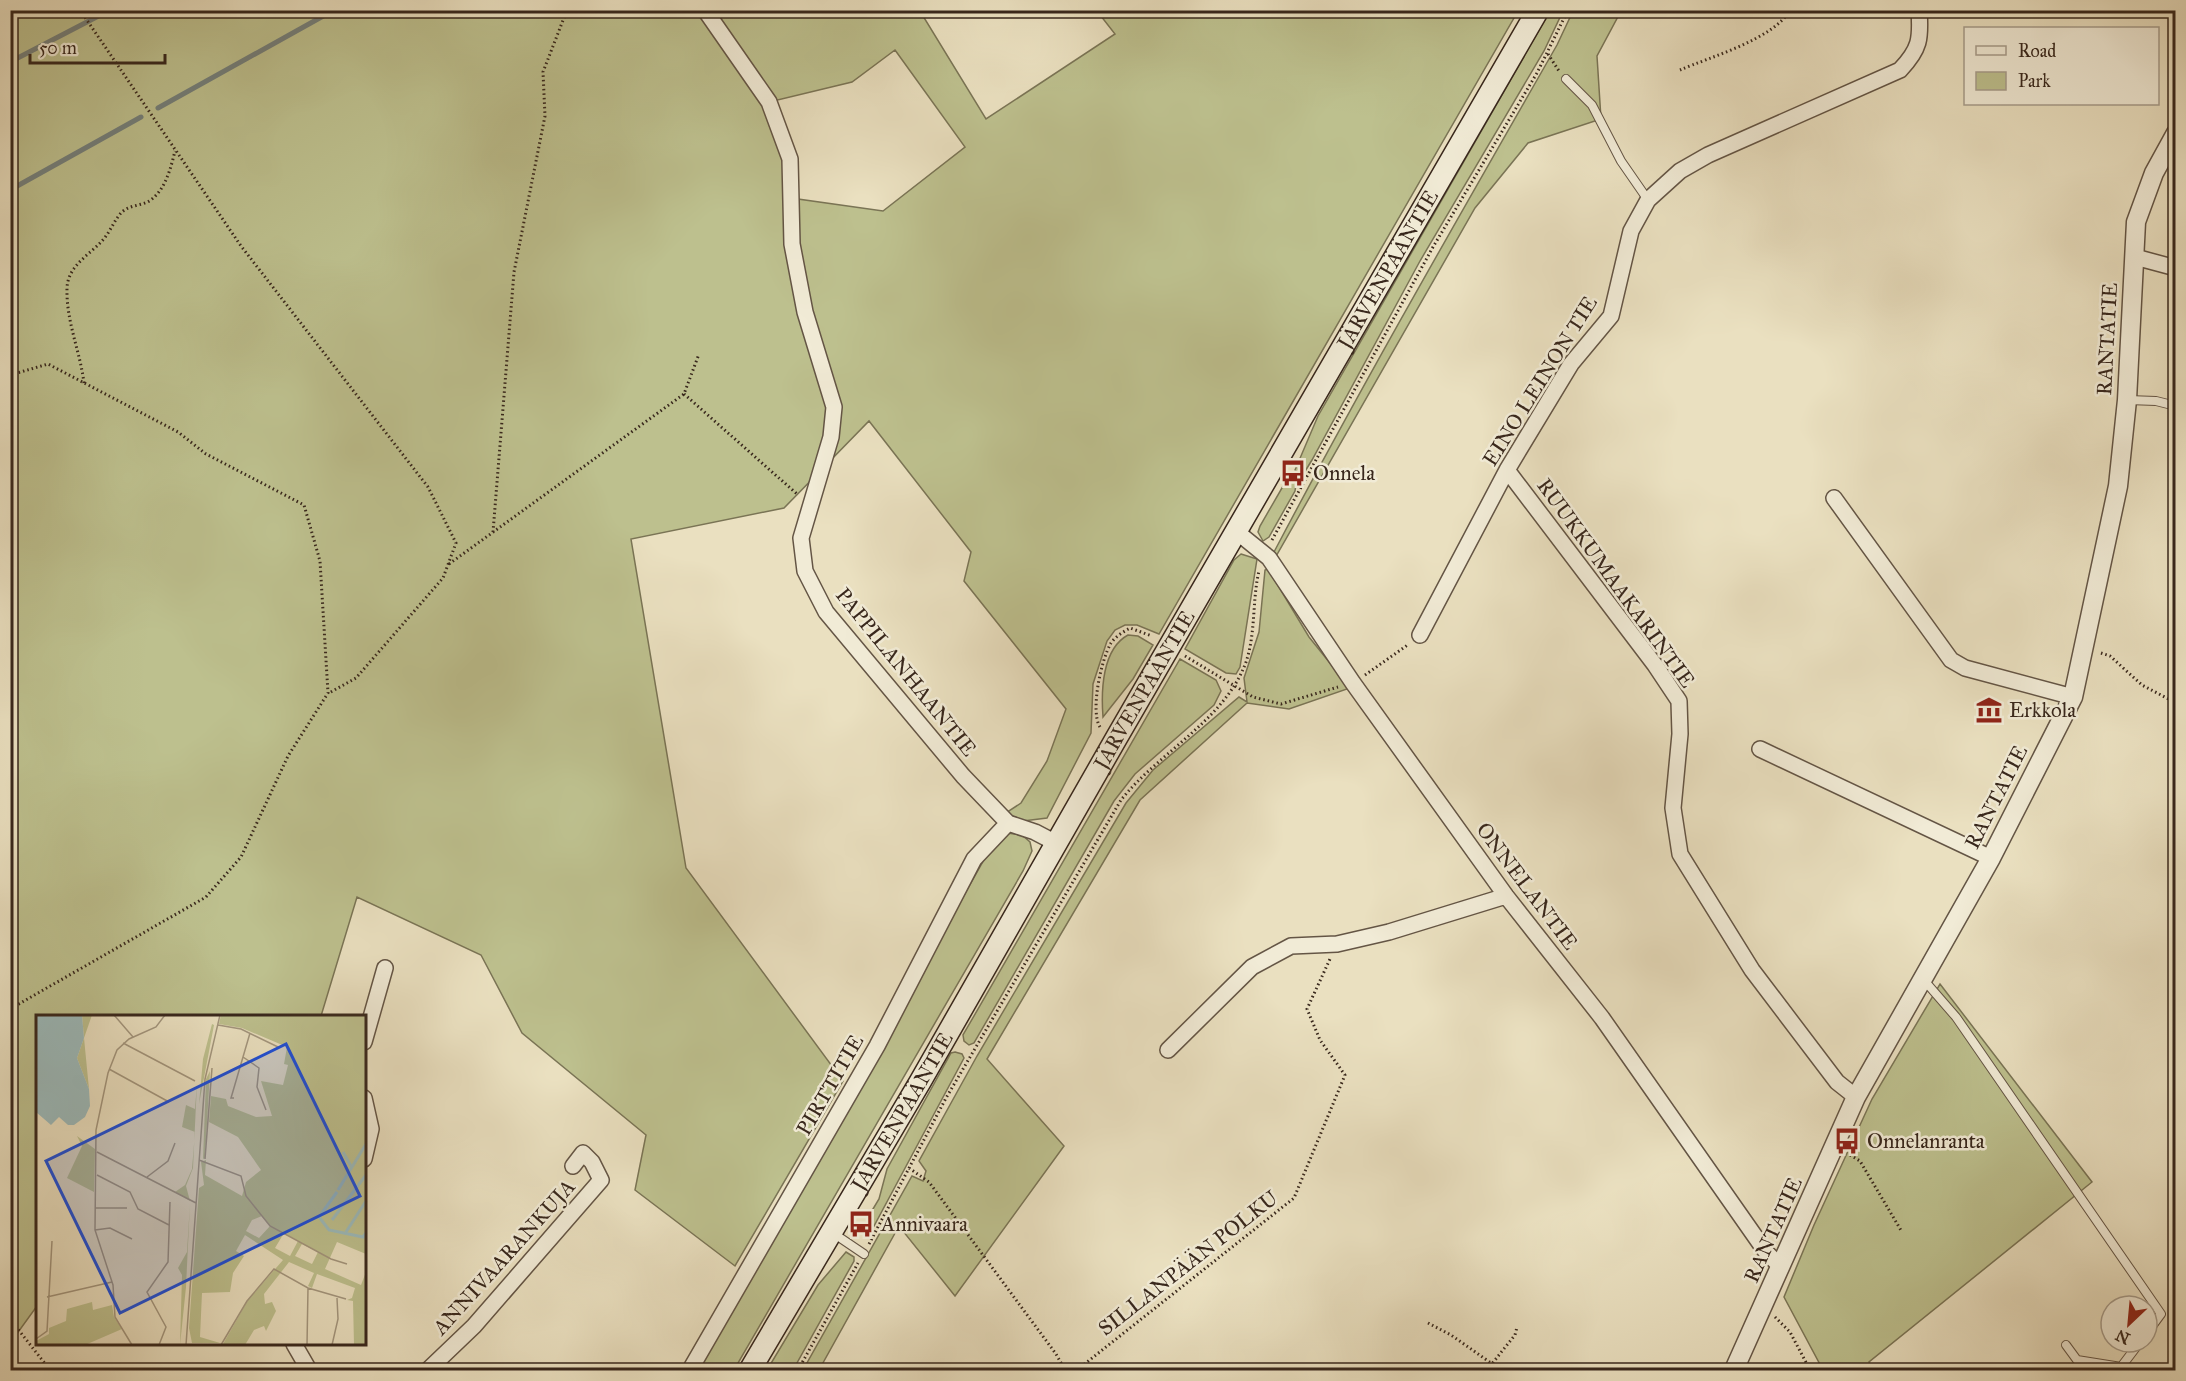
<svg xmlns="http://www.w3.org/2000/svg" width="2186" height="1381" viewBox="0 0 2186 1381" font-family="'IM FELL Great Primer',serif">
	<rect width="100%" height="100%" fill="#eae0c0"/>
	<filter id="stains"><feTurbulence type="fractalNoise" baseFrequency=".00333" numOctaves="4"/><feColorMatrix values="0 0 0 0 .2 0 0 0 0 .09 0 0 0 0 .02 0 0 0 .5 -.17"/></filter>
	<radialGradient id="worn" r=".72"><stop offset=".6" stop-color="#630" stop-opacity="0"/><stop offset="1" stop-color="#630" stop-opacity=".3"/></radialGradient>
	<!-- green -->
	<path fill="#bdc08e" stroke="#7a7455" stroke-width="1.5" fill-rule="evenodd" d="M10,11H920L986,119L1115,34L1097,11H1518L1159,634L1137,625H1125L1115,630L1107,641L1093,684L1091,733L1047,818L1023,821L1006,813L1021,803L1047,761L1066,709L964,581L971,552L869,421L784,508L631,539L686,868L843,1081L735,1266L635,1190L646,1135L522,1033L481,955L357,897L321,1016H38L37,1306L11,1342ZM895,50L965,147L883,211L791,198L769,102L852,82Z
		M1550,11H1563L1544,51L1420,261L1312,460L1304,473L1299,474L1295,470L1318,416Z
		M1573,11H1621L1597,56L1601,119L1528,143L1475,208L1275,558L1274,552C1364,381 1461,213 1557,45Z
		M1292,480L1296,484L1295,491L1269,537L1263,541L1258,532L1260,526L1286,481Z
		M1241,554L1257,559L1240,667L1236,674L1226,673L1185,649L1234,560Z
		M1268,569L1309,637L1350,688L1289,709L1247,703L1140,800L987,1059L1064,1146L955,1296L899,1226L819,1370H803L912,1176L923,1181L926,1171L919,1161L977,1056L1126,803L1153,770L1239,697L1247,702L1244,678L1259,632L1265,570Z
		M1128,635L1138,636L1153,645L1133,679L1103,717C1101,691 1102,649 1128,635Z
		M1180,659L1216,680L1221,691L1214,705L1135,774L1114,801L974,1043L969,1045L964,1041L963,1035Z
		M1007,833L1022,835L1030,842L1032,851L1023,871L734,1370H695L989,851Z
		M1940,984L2092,1182L1869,1362L1874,1370H1823L1784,1297L1814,1225L1872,1099Z
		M955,1052L962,1054L964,1058L874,1226L867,1219L879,1199L887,1169L951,1053Z
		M846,1252L854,1257V1261L793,1370H767L818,1285Z"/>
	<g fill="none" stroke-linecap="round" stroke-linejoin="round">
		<!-- stream -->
		<path stroke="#74807c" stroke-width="5" d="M10,62L110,10
			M158,108L334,10
			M10,190L141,117"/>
		<!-- service casing -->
		<g stroke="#645545" stroke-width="10">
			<path id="service" d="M1566,79L1592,105L1621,161L1648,200
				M2128,400L2156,401L2176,406
				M1923,979L1956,1017L2161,1314L2147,1333
				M833,1233L864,1254
				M2066,1345L2077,1360L2121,1367
				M2122,1370L2121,1367L2140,1342"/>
		</g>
		<!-- minor casing -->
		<g stroke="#645545" stroke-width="18">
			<path id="minor" d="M705,10L769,102L790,159L792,244L805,312L834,407L831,437L801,538L805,571L826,612L963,776L1008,823L1035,832L1056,843
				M2135,257L2176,268
				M1507,470L1655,665L1679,701L1680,734L1673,808L1680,854L1752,970L1837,1082L1856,1097
				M1834,498L1951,660L1965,668L2073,697
				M1237,532L1269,558L1353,683L1506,896L1602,1018L1766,1252L1781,1267
				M1420,635L1507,470L1571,364L1611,316L1631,231L1648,200L1680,171L1708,155L1900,70C1920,49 1921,39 1919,10
				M1760,749L1991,858
				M364,1042L385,968
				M1168,1050L1252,967L1291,946L1337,944L1389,932L1506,896
				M364,1098L371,1129L364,1159
				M294,1344L309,1370
				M428,1370L474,1326L601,1180L592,1162L583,1153L573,1166
				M690,1370L877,1046L974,859L1008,823"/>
		</g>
		<!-- tertiary casing -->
		<g stroke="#645545" stroke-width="21">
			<path id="tertiary" d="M1734,1370L1856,1097L1991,858L2073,697L2118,486L2127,400L2136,222L2154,173L2176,133"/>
		</g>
		<!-- secondary casing -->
		<g stroke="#38271c" stroke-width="24">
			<g id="secondary">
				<path id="s1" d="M750,1370L920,1082L1117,737L1538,10"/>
			</g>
		</g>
		<!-- path -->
		<path stroke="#38271c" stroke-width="3" stroke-dasharray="1.5 3" stroke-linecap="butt" d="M80,10L241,246L428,487L456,543L443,578L356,678L329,693
			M1548,54L1559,71
			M1680,70C1710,57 1774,39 1790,10
			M10,375L48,364L178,432L206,454L304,505L320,561L328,693L288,756L241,857L206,897L10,1009
			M84,383C80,351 66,321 67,288C68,266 88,256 101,242C110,233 114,220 122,212C131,204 144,206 152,199C166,188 171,167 175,151
			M684,394L797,494
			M1293,473L1304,480
			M493,532L514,272L545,116L543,72L567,10
			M1272,540L1433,247L1537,73L1568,10
			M449,564L684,394L699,354
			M2101,653L2110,656L2142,685L2176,703
			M1185,656L1253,697L1281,704L1338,687
			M1365,675L1409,644
			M1100,727C1090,711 1101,660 1111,643C1116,636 1123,632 1130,628L1152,636
			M1850,1155L1860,1161L1902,1232
			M909,1168L929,1182L1056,1354L1065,1370
			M861,1224L875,1233
			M869,1244L946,1098L1121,800C1159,752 1225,720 1246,662C1256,633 1252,600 1259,571
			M1775,1317L1790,1332L1810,1370
			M10,1319L50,1370
			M1428,1323L1451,1335L1501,1370
			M798,1370L858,1263
			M1077,1370L1294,1198L1345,1075L1320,1040L1307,1009L1330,959
			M1487,1370L1515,1335L1517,1327"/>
		<!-- service -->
		<use href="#service" stroke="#f1ebd6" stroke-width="8"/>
		<!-- minor -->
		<use href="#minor" stroke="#f1ebd6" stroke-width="15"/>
		<!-- tertiary -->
		<use href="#tertiary" stroke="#f1ebd6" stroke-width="18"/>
		<!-- secondary -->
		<use href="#secondary" stroke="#f1ebd6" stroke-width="21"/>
	</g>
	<!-- icons -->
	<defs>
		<g id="bus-bare" transform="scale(2.07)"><path d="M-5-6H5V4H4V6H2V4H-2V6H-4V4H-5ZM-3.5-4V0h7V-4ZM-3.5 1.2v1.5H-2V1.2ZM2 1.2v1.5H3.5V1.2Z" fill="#8f2418" stroke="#f1ebd6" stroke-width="2.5" paint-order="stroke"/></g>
		<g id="museum-bare" transform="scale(2.07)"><path d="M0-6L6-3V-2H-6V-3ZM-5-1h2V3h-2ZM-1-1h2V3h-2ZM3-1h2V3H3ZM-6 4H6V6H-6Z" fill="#8f2418" stroke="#f1ebd6" stroke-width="2.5" paint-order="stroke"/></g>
	</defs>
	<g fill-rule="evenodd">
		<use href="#bus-bare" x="1293" y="473"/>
		<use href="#museum-bare" x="1989" y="710"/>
		<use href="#bus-bare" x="1847" y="1141"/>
		<use href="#bus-bare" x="861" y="1224"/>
	</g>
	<g text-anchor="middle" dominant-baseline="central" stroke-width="5" stroke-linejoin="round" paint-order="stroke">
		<!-- street labels -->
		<g font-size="21" fill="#38271c" stroke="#f1ebd6">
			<text stroke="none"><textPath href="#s1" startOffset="1272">JÄRVENPÄÄNTIE</textPath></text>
			<text transform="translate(2107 339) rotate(-87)">RANTATIE</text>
			<text transform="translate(1540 381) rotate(-58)">EINO LEINON TIE</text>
			<text transform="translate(1616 583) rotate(54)">RUUKKUMAAKARINTIE</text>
			<text transform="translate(906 672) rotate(51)">PAPPILANHAANTIE</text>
			<text stroke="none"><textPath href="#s1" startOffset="786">JÄRVENPÄÄNTIE</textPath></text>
			<text transform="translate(1996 797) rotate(-63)">RANTATIE</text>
			<text transform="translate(1527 886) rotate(53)">ONNELANTIE</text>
			<text transform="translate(830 1085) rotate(-60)">PIRTTITIE</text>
			<text stroke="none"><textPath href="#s1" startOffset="300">JÄRVENPÄÄNTIE</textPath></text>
			<text transform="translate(1773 1230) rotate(-66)">RANTATIE</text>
			<text transform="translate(504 1257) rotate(-48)">ANNIVAARANKUJA</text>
			<text transform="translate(1188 1263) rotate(-38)">SILLANPÄÄN POLKU</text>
		</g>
		<!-- poi labels -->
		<g font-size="21" fill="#38271c" stroke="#f1ebd6" text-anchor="start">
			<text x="1313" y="473">Onnela</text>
			<text x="2009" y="710">Erkkola</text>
			<text x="1867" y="1141">Onnelanranta</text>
			<text x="881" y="1224">Annivaara</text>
		</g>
	</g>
	<!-- overview -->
	<g transform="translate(36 1015)">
		<rect width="330" height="330" fill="#eae0c0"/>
		<path d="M46,0H56L48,23L53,74L41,43L48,23ZM185,0H330V239L301,227L289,254L325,270L330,257V330H318L317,286L311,285L316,283L319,273L281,259L276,273L272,271L278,258L253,247L228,279L229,289L236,287L240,296L230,316L228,311L218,315L209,330L187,329L212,285L247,245L209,220L200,236L208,241L197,258L194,277L166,278L164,322L184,328H156L153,313L163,173L168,170L165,147L170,145L169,160L206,181L210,167L225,155L202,122L173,107L175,81L190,84L192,91L220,102L236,101L225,66L247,70L252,50L248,49L251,32L206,13L183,9ZM226,201L234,211L223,223L210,216L216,205ZM248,218L262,226L254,241L239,233ZM266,229L282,237L276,249L259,241ZM176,9L178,10L163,89L167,44ZM174,56L169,143L167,144L170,64ZM161,68L157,153L150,171L154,186L139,177L149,170L156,154L159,117L146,112L150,90L159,94ZM41,121L59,134L58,177L31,163L46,131ZM154,188L150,272L144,330L146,260L142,253L151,237ZM56,287L57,295L76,290L78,302L86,314L49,330H0V326L13,319V313L30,306L31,294Z" fill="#bdc08e" fill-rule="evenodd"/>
		<path d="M0,0H46L48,23L41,43L53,74L54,91L49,102L38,110H32L23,102L15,110L0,97Z" fill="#9cbbbc"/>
		<path fill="none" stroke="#9cbbbc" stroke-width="3" d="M307,137L316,153M302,175L330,129M301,177L283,202L293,215L327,222L330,218M296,205L330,160M310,217L330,186"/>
		<path fill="none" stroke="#a3967e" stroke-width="1.5" d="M78,0L97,22M182,10L205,14L242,32M87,28L159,66M207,42L223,53L221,72L230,95M73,54L133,87M198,83H195L214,18M61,137L160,188M169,144L176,53M163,145L205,161L210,181L234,211L295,244L311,249M61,160L94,177L102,194L133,210M111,162L132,146L139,128M59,193H91M59,215L74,213L96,224M11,282L76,267M0,324L11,316L16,226M96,330L79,302L77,270L59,215L60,115L72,58L81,35L93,24L120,12L129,0M123,330L130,312L111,277L132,247L134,187M150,330L169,64L184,0M185,330L211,286L238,254L272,273L310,284M271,330L272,273M296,330L302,304L301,283"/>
		<path fill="#1d4ed8" fill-opacity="0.15" stroke="#1d4ed8" stroke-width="3" d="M250,29L324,181L84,298L10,146Z"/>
		<rect width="330" height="330" fill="none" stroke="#38271c" stroke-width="3"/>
	</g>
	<!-- margin -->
	<rect width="2186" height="1381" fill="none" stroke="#eae0c0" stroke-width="36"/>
	<rect x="12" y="12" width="2162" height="1357" fill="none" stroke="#38271c" stroke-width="3"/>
	<rect x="18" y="18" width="2150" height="1345" fill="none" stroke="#38271c" stroke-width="1.5"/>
	<!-- legend -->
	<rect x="1964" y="27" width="195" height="78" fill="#f1ebd6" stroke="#a79d8c" stroke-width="1.5"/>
	<rect x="1976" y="46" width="30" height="9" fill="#f1ebd6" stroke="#a79d8c" stroke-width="1.5"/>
	<text x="2018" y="57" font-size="18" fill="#38271c">Road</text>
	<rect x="1976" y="72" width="30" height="18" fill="#bdc08e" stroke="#a79d8c" stroke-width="1.5"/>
	<text x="2018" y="87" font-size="18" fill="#38271c">Park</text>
	<!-- north arrow -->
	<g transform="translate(2129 1324) rotate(206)"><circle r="28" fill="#f1ebd6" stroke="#a79d8c" stroke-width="1.5"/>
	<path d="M0-4.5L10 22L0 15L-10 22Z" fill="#8f2418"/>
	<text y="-9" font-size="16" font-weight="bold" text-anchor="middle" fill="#38271c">N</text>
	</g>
	<!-- scale -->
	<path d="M30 54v9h135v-9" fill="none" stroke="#38271c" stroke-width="3"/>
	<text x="39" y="54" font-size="18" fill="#38271c" stroke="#f1ebd6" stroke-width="4.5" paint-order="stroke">50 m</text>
	<rect width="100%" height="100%" filter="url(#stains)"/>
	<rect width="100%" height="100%" fill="url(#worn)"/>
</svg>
